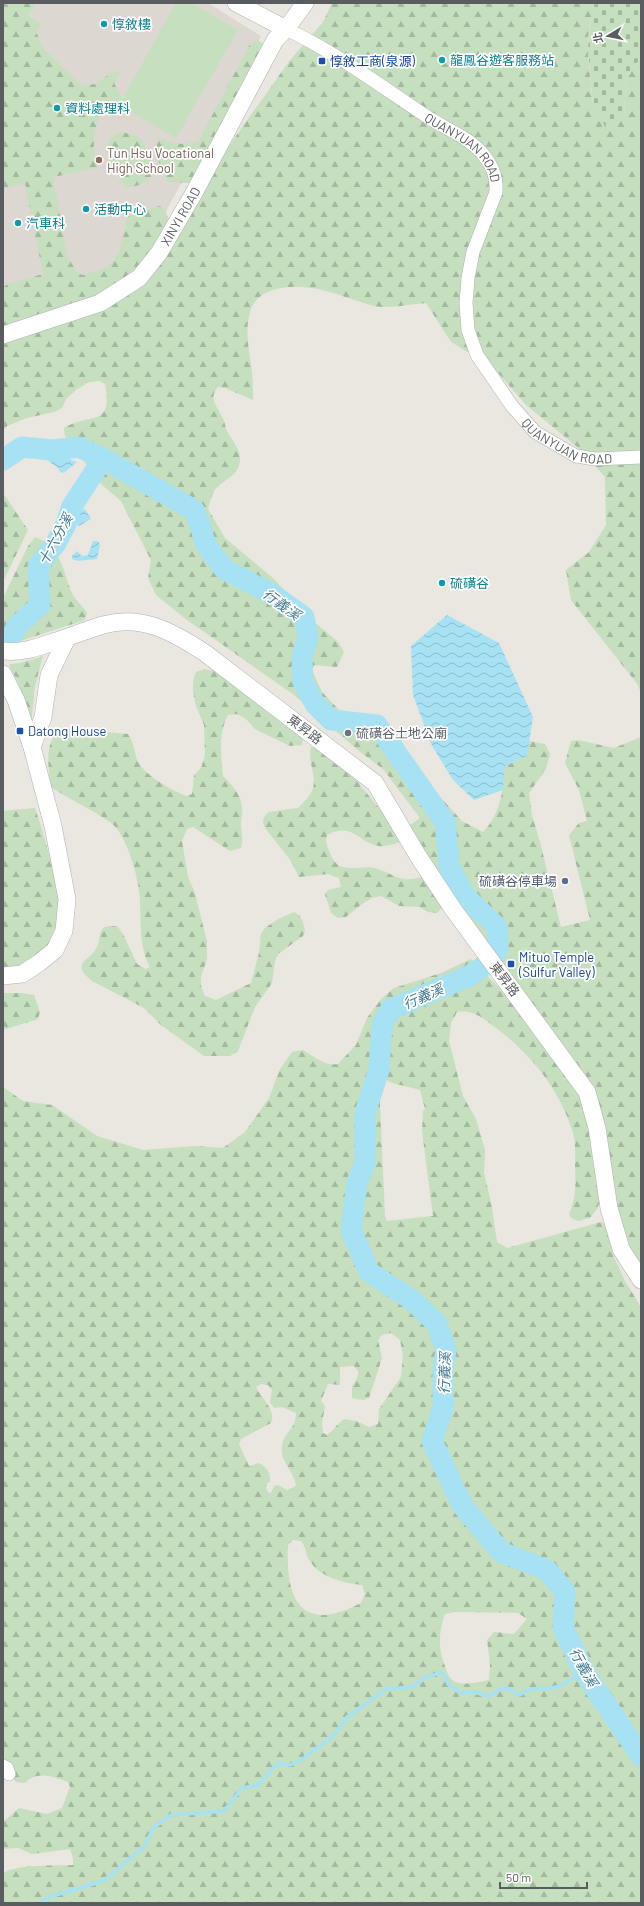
<svg xmlns="http://www.w3.org/2000/svg" width="644" height="1906" viewBox="0 0 644 1906" font-family="Barlow,'Noto Sans TC',sans-serif">
	<defs>
		<pattern id="forest-firs" width="22" height="20" patternUnits="userSpaceOnUse"><rect width="22" height="20" fill="#c5dfbf"/><path d="M5 1l3.5 6h-7zM16 11l3.5 6h-7z" fill="#a3b89e"/></pattern>
		<pattern id="cemetery-stones" width="16" height="16" patternUnits="userSpaceOnUse"><rect width="16" height="16" fill="#c5dfbf"/><path d="M2 7V4a2 2 0 0 1 4 0v3zM10 15v-3a2 2 0 0 1 4 0v3z" fill="#a3b89e"/></pattern>
		<pattern id="water-waves" width="16" height="10" patternUnits="userSpaceOnUse"><rect width="16" height="10" fill="#a6e2f4"/><path d="M0 5q4-4 8 0t8 0" fill="none" stroke="#8abac9"/></pattern>
	</defs>
	<rect width="100%" height="100%" fill="#eae6e0"/>
	<!-- education -->
	<path fill="#ddd7d2" d="M36,3H208L261,36L138,263L3,323V57Z"/>
	<!-- forest -->
	<path fill="url(#forest-firs)" fill-rule="evenodd" d="M3,3H36L28,16L42,24L36,31L41,44L46,51L79,83C103,92 106,66 120,73L114,83L122,98L119,105L106,107C92,124 91,148 98,168L53,177L67,256L77,272L82,275C89,273 101,271 108,266C122,256 124,232 127,217L133,213L160,206L165,210L169,221L140,270L86,301L3,332V287L8,284L43,274L25,184L3,188Z
		M332,3H595C583,35 590,71 593,104L624,115L626,78L641,57V693L638,685L571,600L566,570L589,552L606,525L605,477L581,450L526,405L493,367L451,342L426,303C411,304 388,309 374,306C355,301 337,293 318,289C296,284 257,285 250,312C244,334 250,351 252,373C253,382 253,391 253,400L225,388L218,387C208,398 217,406 222,417C225,421 225,427 227,431C232,441 240,448 240,459C240,476 223,479 214,491C211,496 210,503 208,509L225,538L274,579L312,620L338,642L344,652L337,667L314,665L312,670L322,692L339,710L366,715L386,727L410,764L462,821L483,832C501,814 503,790 505,766L527,756L529,741L545,744L550,754L546,769L529,793L532,815L540,842L561,927L590,920L569,835L579,823L587,821L579,790L565,763L571,741L578,740L614,748L641,737V1271L625,1245L612,1199L603,1130L515,983L474,923L439,876L409,826L420,818L383,769L359,751L294,695L187,620L156,595L148,578L151,560L121,501L100,483L65,436L64,428C88,412 114,429 105,384L99,381L89,382L76,390L66,399L62,408L54,412L27,418L7,426L3,431V345L12,339L145,278L226,150L290,60L323,22Z
		M256,40L267,45L194,176L189,183L168,182C161,170 152,151 159,139C165,139 169,142 175,143C182,145 190,143 198,142L250,44Z
		M123,132L139,137C147,148 162,172 145,182C140,186 133,186 127,188C117,175 98,153 112,137C116,133 117,133 123,132Z
		M3,493L28,530L3,582Z
		M35,537C62,547 62,570 72,593C75,600 83,606 87,613L85,620L11,644L3,642V598L28,546Z
		M43,656L35,686L32,717L30,718L17,680L9,666L10,664L20,663Z
		M204,669L214,671L301,733L303,740L302,745L290,746L255,729L246,719L237,714L228,715C218,733 221,755 223,776C232,785 241,794 242,808C243,813 241,818 241,823C241,834 244,837 241,848L230,851L193,827L187,829L182,841L188,877L195,893L207,942V959L201,977V986L205,996L216,1000L251,983L259,953L261,934L265,928L278,919L294,912L299,915L303,922L305,931L303,936L278,954L275,961L272,983L255,1007L238,1051L230,1056H204L161,1025L144,1008L92,981C70,963 88,962 96,949C103,938 95,922 118,927L124,936L137,964L146,969L150,967C139,948 141,923 140,901C140,882 127,834 111,823C92,809 69,800 50,786C49,767 44,746 58,730L67,729L128,734C134,742 134,751 137,760C144,775 172,791 187,796L192,794L194,775L201,768L205,755L204,725L196,706L193,691V682L196,672Z
		M311,747L317,749L356,780L386,817L400,842C394,844 385,847 379,846C359,843 352,821 327,835C325,842 327,846 330,853C338,877 360,864 375,868C397,875 399,884 424,876L443,907L437,913L428,912L419,907L399,906L381,896L372,898L362,904L346,917L338,918L331,913L325,894L328,890L341,887L339,878L328,874L299,877L291,861L265,828C262,822 262,817 269,812L298,808C303,803 309,797 312,791C318,777 307,762 311,747Z
		M35,808C44,836 73,921 51,945C40,957 18,967 3,971V811Z
		M471,959L511,1000L582,1095L595,1138L601,1198L597,1209L590,1218L578,1221L571,1218L569,1214C576,1198 576,1182 575,1166C575,1156 576,1143 573,1133C561,1092 533,1057 500,1031C487,1021 474,1009 457,1012L451,1023L449,1041L463,1096L476,1119L485,1150L484,1173L491,1202L497,1242L507,1248L601,1222L609,1227L613,1255L625,1281L641,1307V1903H3V1873C19,1864 54,1866 73,1865V1858L70,1849L32,1854L18,1848L3,1849V1822L19,1808L47,1814L62,1808L70,1787L68,1782C53,1777 37,1770 25,1783L16,1782L11,1775L3,1769V1087L23,1101L52,1105L97,1136L143,1150L195,1146L223,1148L245,1132L269,1098L280,1069L292,1052L303,1050C315,1057 324,1066 338,1064L356,1045L367,1018L381,999L394,988L441,973ZM382,1077C393,1086 406,1085 420,1090L425,1109L423,1111L422,1131L433,1216L387,1221L385,1216L379,1083ZM391,1333L400,1340L403,1355L401,1377L379,1409L378,1424L369,1427L356,1421L344,1419C337,1424 334,1430 327,1435L323,1433L322,1423L325,1406L321,1401L328,1384L340,1385V1367L354,1366L358,1371V1376L352,1387V1398L363,1400L369,1398L382,1358L378,1340L382,1335ZM261,1384L268,1385L272,1390L270,1402L274,1408L282,1407L296,1413C296,1430 283,1432 282,1447C280,1461 294,1472 296,1485L294,1487L287,1490L278,1485L274,1486L271,1493L268,1492L266,1488L267,1483L270,1481C271,1472 266,1467 259,1463L249,1466L239,1444L241,1439L271,1423C277,1411 261,1398 256,1387ZM293,1540L301,1541C306,1547 305,1551 308,1558C318,1577 342,1583 362,1585L365,1594L361,1603C302,1634 285,1601 288,1545ZM455,1612L518,1613L527,1619L514,1634L494,1632L487,1640L490,1664L489,1680C479,1682 461,1687 452,1680C449,1677 447,1673 446,1669C438,1650 438,1634 445,1614Z
		M3,993H21L34,995L40,1012L38,1019L3,1030Z"/>
	<!-- cemetery -->
	<path fill="url(#cemetery-stones)" d="M595,3H641V57L626,78L624,115L606,128L593,104L588,49L591,14Z"/>
	<!-- pitch -->
	<path fill="#c5dfbf" d="M176,3H191L238,30L176,138L119,105Z"/>
	<!-- water -->
	<path fill="url(#water-waves)" d="M50,453L68,456L71,460L77,462L64,473L60,472L58,468L47,460Z
		M85,509L91,519L79,526L76,524L78,519L77,512Z
		M93,541H98L100,545L97,559L78,561L72,559V556L77,551L82,556L88,555Z
		M447,615L499,643L533,717L527,756L505,766L503,790L474,800L453,780L431,744L413,695L411,646Z"/>
	<g fill="none" stroke-linecap="round" stroke-linejoin="round">
		<!-- stream -->
		<path stroke="#a6e2f4" stroke-width="3.5" d="M40,1903L49,1897L103,1881L144,1847L153,1828L171,1815L224,1811L242,1788L259,1785L268,1773L278,1763L290,1765L304,1758L333,1736L347,1717L386,1689L412,1687L426,1677L441,1673L444,1675L448,1684L460,1693L473,1692L489,1696L499,1690L506,1688L520,1695C534,1683 542,1692 556,1687C565,1684 575,1677 584,1672"/>
		<!-- river -->
		<path stroke="#a6e2f4" stroke-width="21" d="M3,460L22,447L52,450L79,447L102,458L194,510L200,524L205,543L224,569L275,596L304,617L308,637L302,657L303,682L315,704L331,720L377,725L445,822L449,866L465,896L497,927L498,949L491,961L469,976L391,1009L382,1025L379,1070L365,1113V1163L357,1182L351,1230L369,1272L412,1300L437,1324L446,1350L443,1368V1408L432,1441L462,1505L501,1552L547,1570L565,1592L563,1627L584,1672L641,1756
			M9,641L17,626L40,605L38,566L56,543L66,524L72,506L97,468L102,458"/>
		<!-- minor casing -->
		<g stroke="#aeb2b4" stroke-width="14">
			<g id="minor">
				<path id="s1" d="M286,29C337,53 382,87 429,118C446,129 468,137 482,153C492,165 497,176 496,192L473,252L468,278L466,303L468,330L477,355L512,406L535,432L576,456L595,459L641,457"/>
				<path d="M3,1766L7,1768L9,1774"/>
			</g>
		</g>
		<!-- tertiary casing -->
		<g stroke="#aeb2b4" stroke-width="18">
			<g id="tertiary">
				<path d="M236,3L286,29"/>
				<path id="s2" d="M3,335L100,303L139,278L159,253L194,193L275,40L286,29L305,3"/>
				<path d="M3,651C22,653 36,648 53,642C70,637 86,630 103,625C142,614 173,632 205,653L375,783L418,856L453,909L587,1092L597,1128L609,1208L621,1249L641,1280"/>
				<path d="M3,674L16,700L32,747L53,826L67,899L64,931L55,950L39,963L22,974L3,976"/>
				<path d="M32,747L43,717L49,675L67,638"/>
			</g>
		</g>
		<!-- minor -->
		<use href="#minor" stroke="#fff" stroke-width="13"/>
		<!-- tertiary -->
		<use href="#tertiary" stroke="#fff" stroke-width="17"/>
	</g>
	<!-- markers -->
	<g fill="#0f9aa8" stroke="#fff" stroke-width="1.5">
		<circle cx="104" cy="24" r="4"/>
		<circle cx="442" cy="60" r="4"/>
		<circle cx="57" cy="108" r="4"/>
		<circle cx="86" cy="209" r="4"/>
		<circle cx="18" cy="223" r="4"/>
		<circle cx="442" cy="583" r="4"/>
	</g>
	<g fill="#1a4fb4" stroke="#fff" stroke-width="1.5">
		<rect x="318" y="57" width="8" height="8" rx="2"/>
		<rect x="16" y="727" width="8" height="8" rx="2"/>
		<rect x="507" y="960" width="8" height="8" rx="2"/>
	</g>
	<circle fill="#8d6e63" stroke="#fff" stroke-width="1.5" cx="99" cy="160" r="4"/>
	<circle fill="#6b7280" stroke="#fff" stroke-width="1.5" cx="348" cy="733" r="4"/>
	<circle fill="#5c6f8a" stroke="#fff" stroke-width="1.5" cx="565" cy="881" r="4"/>
	<g text-anchor="middle" dominant-baseline="central" stroke-width="3.5" stroke-linejoin="round" paint-order="stroke">
		<!-- culture labels -->
		<g font-size="13" fill="#0d838f" stroke="#fff" text-anchor="start">
			<text x="112" y="24">惇敘樓</text>
			<text x="450" y="60">龍鳳谷遊客服務站</text>
			<text x="65" y="108">資料處理科</text>
			<text x="94" y="209">活動中心</text>
			<text x="26" y="223">汽車科</text>
			<text x="450" y="583">硫磺谷</text>
		</g>
		<!-- transit labels -->
		<g font-size="13" fill="#164399" stroke="#fff" text-anchor="start">
			<text x="330" y="61">惇敘工商(泉源)</text>
			<text x="28" y="731">Datong House</text>
			<text x="519" y="957">Mituo Temple<tspan x="519" dy="15">(Sulfur Valley)</tspan></text>
		</g>
		<!-- street labels -->
		<g font-size="13" fill="#595d5f" stroke="#fff">
			<text stroke="none"><textPath href="#s1" startOffset="215">QUANYUAN ROAD</textPath></text>
			<text stroke="none"><textPath href="#s2" startOffset="223">XINYI ROAD</textPath></text>
			<text stroke="none"><textPath href="#s1" startOffset="575">QUANYUAN ROAD</textPath></text>
			<text transform="translate(305 729) rotate(37)">東昇路</text>
			<text transform="translate(505 979) rotate(53)">東昇路</text>
		</g>
		<!-- education labels -->
		<g font-size="13" fill="#785e54" stroke="#fff" text-anchor="start">
			<text x="107" y="153">Tun Hsu Vocational<tspan x="107" dy="15">High School</tspan></text>
		</g>
		<!-- worship labels -->
		<g font-size="13" fill="#5b616d" stroke="#fff" text-anchor="start">
			<text x="356" y="733">硫磺谷土地公廟</text>
		</g>
		<!-- service labels -->
		<g font-size="13" fill="#4e5e75" stroke="#fff" text-anchor="end">
			<text x="557" y="881">硫磺谷停車場</text>
		</g>
		<!-- water labels -->
		<g font-size="14" font-style="italic" fill="#417993" stroke="#fff">
			<text transform="translate(55 539) rotate(-61)">十六分溪</text>
			<text transform="translate(282 604) rotate(36)">行義溪</text>
			<text transform="translate(423 996) rotate(-23)">行義溪</text>
			<text transform="translate(444 1373) rotate(-88)">行義溪</text>
			<text transform="translate(584 1667) rotate(61)">行義溪</text>
		</g>
	</g>
	<!-- border -->
	<rect width="644" height="1906" fill="none" stroke="#595d5f" stroke-width="8"/>
	<!-- north arrow -->
	<g transform="translate(608 36) rotate(260)" stroke="#ffffff" stroke-width="3" paint-order="stroke">
	<path d="M0-3L7 15L0 10L-7 15Z" fill="#595d5f"/>
	<text y="-6" font-size="11" font-weight="bold" text-anchor="middle" fill="#595d5f">北</text>
	</g>
	<!-- scale -->
	<path d="M500 1882v6h87v-6" fill="none" stroke="#595d5f" stroke-width="2"/>
	<text x="506" y="1882" font-size="12" fill="#595d5f" stroke="#ffffff" stroke-width="3" paint-order="stroke">50 m</text>
</svg>
